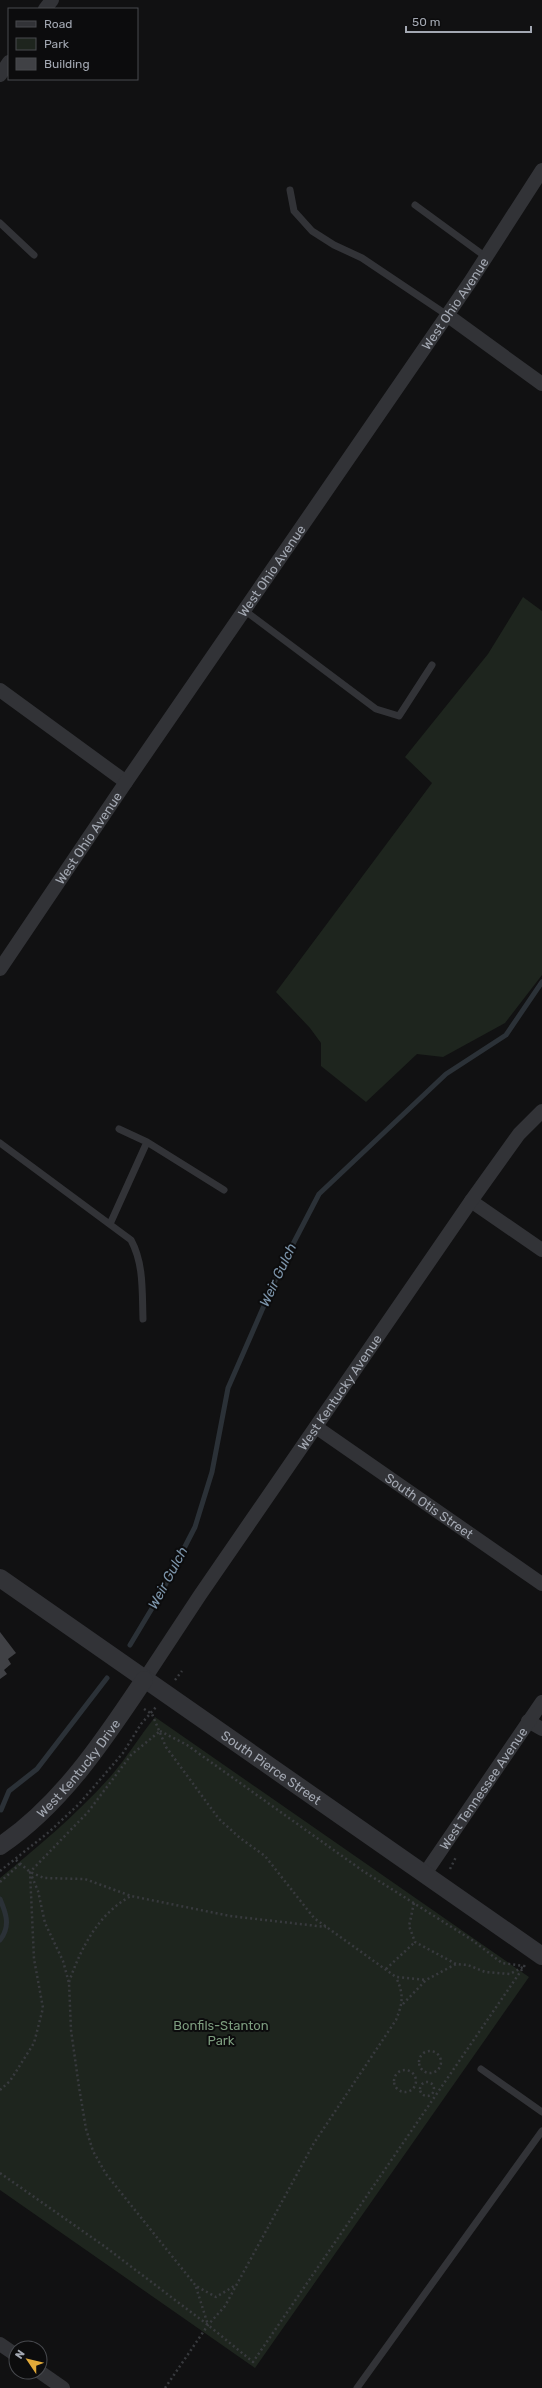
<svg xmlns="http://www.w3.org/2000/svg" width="542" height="2388" viewBox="0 0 542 2388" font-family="Rubik,sans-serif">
	<rect width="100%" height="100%" fill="#111112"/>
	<!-- green -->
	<path fill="#1e251e" d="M523,597L542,611V975L505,1023L443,1057L417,1054L366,1102L321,1066V1043L310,1028L276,992L432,783L405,757L488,654Z
		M155,1717L529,1977L255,2368L0,2190V1878C39,1846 77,1814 111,1776C127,1757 140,1736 155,1717Z"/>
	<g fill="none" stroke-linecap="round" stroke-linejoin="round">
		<!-- stream -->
		<path stroke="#2b3137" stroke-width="5" d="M130,1645L160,1595L195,1527L212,1472L228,1388L280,1269L319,1194L446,1074L506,1035L542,982
			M1,1810L9,1791L37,1769L107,1678
			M0,1899C6,1913 11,1926 0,1940"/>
	</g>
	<!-- building -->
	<path fill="#404145" d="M0,1632L16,1653L8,1659L11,1664L4,1670L7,1674L0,1679Z"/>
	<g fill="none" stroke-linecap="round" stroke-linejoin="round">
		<!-- path -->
		<path stroke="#383a3e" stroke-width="2.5" stroke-dasharray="2 3" stroke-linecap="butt" d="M175,1680L182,1671
			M144,1709L152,1714L166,1747L219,1819L240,1838L265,1856L314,1918L396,1977L426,1980
			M160,1731L187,1745L363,1871L472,1940L502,1963L524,1966
			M16,1860L30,1872L44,1878L85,1879L131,1896L230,1916L326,1927
			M450,1869L456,1857
			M0,1871L49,1832L79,1804L123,1753L141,1724L156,1707
			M30,1872L38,1891L45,1923L63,1961L69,1983L71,2030L79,2087L86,2129L93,2151L106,2174L196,2286L216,2297L236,2285
			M0,1882L20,1864
			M414,1903L409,1926L415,1942L456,1964L468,1965L485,1972L510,1974L523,1967
			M386,1969L415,1942
			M69,1982C81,1948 98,1914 131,1896
			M403,2004L426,1980L456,1964
			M419 2062a11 11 0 1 1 22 0a11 11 0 1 1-22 0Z
			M394 2081a11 11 0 1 1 22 0a11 11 0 1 1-22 0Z
			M420 2089a7 7 0 1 1 14 0a7 7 0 1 1-14 0Z
			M0,2090L10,2081L34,2043L43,2008L34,1959L30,1872L88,1812L131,1755L160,1731
			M0,2173L104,2246L208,2325L253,2362L525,1965
			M196,2287L208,2325
			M165,2388L208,2325L225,2306L314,2143L396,2020C403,2002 404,1995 396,1977"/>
		<!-- service -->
		<path stroke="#323337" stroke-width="7" d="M290,190L294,211L312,231L334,245L362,258L447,315
			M415,205L486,257
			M0,223L34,255
			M244,610L376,709L399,716L432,665
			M147,1142L224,1190
			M0,1143L131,1240C144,1264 142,1292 143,1319
			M110,1224L147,1142L119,1129
			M481,2069L542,2112
			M357,2388L542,2131"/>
		<!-- minor -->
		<g stroke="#323337" stroke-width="14">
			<path d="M45,9L52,0"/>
			<path d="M0,75L9,62"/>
			<path d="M447,315L542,384"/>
			<path d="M0,690L126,782"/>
			<path id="s1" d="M0,969L126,782L470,282L542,170"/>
			<path d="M471,1201L542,1250"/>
			<path id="s2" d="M316,1427L542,1584"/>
			<path id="s3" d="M144,1680L200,1595L471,1201L519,1134L542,1111"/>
			<path d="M528,1721L542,1729"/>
			<path id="s4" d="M424,1875L542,1702"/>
			<path d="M0,2344L16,2355"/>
			<path d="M40,2372L63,2388"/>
		</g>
		<!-- tertiary -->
		<g stroke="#323337" stroke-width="18">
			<path id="s5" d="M0,1578L542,1956"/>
			<path id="s6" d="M0,1846C61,1805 104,1740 144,1680"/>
		</g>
	</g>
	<g text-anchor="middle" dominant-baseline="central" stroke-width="4" stroke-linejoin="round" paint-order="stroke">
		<!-- street labels -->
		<g font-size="13" fill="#a3a8b2" stroke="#0c0c0d">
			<text stroke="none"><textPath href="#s1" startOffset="806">West Ohio Avenue</textPath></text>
			<text stroke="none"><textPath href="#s1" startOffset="482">West Ohio Avenue</textPath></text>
			<text stroke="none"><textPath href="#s1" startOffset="158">West Ohio Avenue</textPath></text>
			<text stroke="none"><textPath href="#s3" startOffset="348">West Kentucky Avenue</textPath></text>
			<text stroke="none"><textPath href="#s2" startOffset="138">South Otis Street</textPath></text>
			<text stroke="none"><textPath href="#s6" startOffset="111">West Kentucky Drive</textPath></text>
			<text stroke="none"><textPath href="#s5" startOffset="331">South Pierce Street</textPath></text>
			<text stroke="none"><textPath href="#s4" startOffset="105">West Tennessee Avenue</textPath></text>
		</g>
		<!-- park labels -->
		<g font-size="13" fill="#7c9c7e" stroke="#0c0c0d">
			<text x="221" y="2025">Bonfils-Stanton<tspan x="221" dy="15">Park</tspan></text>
		</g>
		<!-- water labels -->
		<g font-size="14" font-style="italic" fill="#7d95ab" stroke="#0c0c0d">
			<text transform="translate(278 1275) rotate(-65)">Weir Gulch</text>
			<text transform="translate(168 1578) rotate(-62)">Weir Gulch</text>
		</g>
	</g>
	<!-- legend -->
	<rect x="8" y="8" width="130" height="72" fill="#0c0c0d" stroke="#484a4f"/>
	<rect x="16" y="21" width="20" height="6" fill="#323337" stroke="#484a4f"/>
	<text x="44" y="28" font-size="12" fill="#a3a8b2">Road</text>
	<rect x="16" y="38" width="20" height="12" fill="#1e251e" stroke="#484a4f"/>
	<text x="44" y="48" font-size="12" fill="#a3a8b2">Park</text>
	<rect x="16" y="58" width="20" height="12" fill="#404145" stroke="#484a4f"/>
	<text x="44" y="68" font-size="12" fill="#a3a8b2">Building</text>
	<!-- north arrow -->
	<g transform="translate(28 2360) rotate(305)"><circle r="19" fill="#0c0c0d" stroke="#484a4f"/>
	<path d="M0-3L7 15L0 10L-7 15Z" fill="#e2aa39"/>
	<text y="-6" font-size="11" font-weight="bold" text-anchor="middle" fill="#a3a8b2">N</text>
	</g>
	<!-- scale -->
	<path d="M406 26v6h125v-6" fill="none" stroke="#a3a8b2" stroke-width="2"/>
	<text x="412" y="26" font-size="12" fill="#a3a8b2" stroke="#0c0c0d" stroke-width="3" paint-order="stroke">50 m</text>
</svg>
